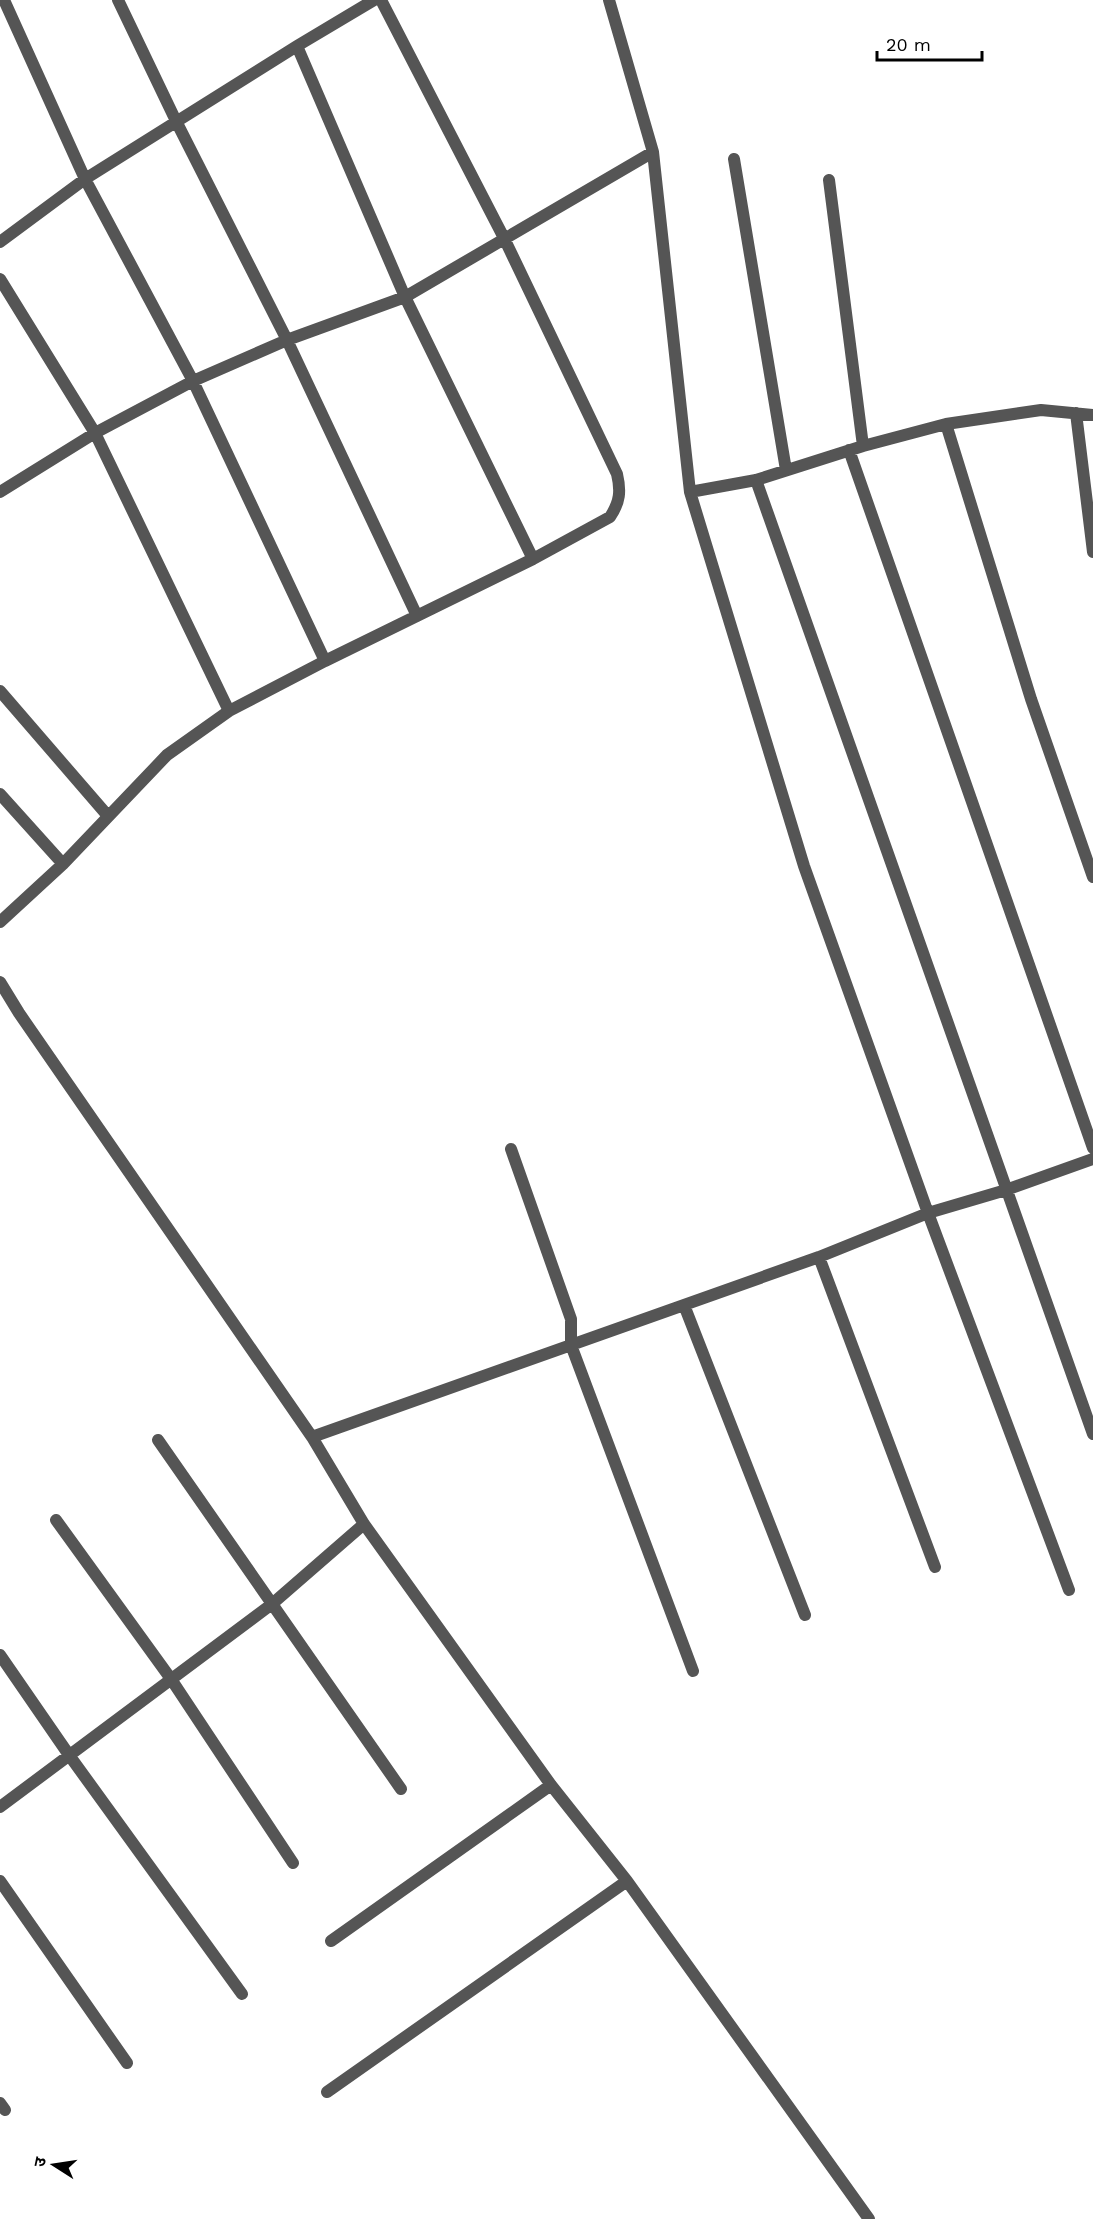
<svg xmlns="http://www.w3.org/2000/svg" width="1093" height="2219" viewBox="0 0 1093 2219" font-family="'Work Sans','Noto Sans Devanagari',sans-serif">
	<rect width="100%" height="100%" fill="#fff"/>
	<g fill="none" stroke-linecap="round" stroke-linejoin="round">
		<!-- minor -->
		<path stroke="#555" stroke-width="12" d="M4,0L85,179L193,381L325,661
			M118,0L176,121L287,340L417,616
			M609,0L653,152L690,492L804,866L928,1213L1069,1590
			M297,46L405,297L533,559
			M734,159L786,470
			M829,180L863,446
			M0,242L85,179L297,46L374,0
			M0,279L95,433L229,711
			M1076,413L1093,552
			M946,424L1031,699L1093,877
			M849,450L1093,1148
			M756,480L1093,1434
			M0,492L95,433L193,381L287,340L405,297L653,152
			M690,492L756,480L863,446L946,424L1041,410L1093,415
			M0,691L108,816
			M0,794L63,864
			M0,922L63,864L167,755L229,711L325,661L533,559L610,517C620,502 621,491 617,474L504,238L381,0
			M0,982L19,1013L312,1437L364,1524L551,1785L627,1881L869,2219
			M511,1149L571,1319V1345L693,1671
			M819,1257L935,1567
			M684,1305L805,1615
			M312,1437L819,1257L928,1213L1006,1190L1093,1159
			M158,1440L401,1789
			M56,1520L171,1679L293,1863
			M0,1655L69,1755L242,1994
			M0,1807L272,1604L364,1524
			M0,1881L127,2063
			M331,1941L551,1785
			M327,2092L627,1881
			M0,2103L5,2110"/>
	</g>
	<!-- north arrow -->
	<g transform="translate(54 2165) rotate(282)" stroke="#ffffff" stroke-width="4.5" paint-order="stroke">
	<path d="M0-4.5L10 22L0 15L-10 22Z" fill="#000000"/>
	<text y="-9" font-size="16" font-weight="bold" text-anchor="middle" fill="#000000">उ</text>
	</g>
	<!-- scale -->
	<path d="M877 51v9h105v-9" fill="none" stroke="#000000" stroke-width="3"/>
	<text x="886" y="51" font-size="18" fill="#000000" stroke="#ffffff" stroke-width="4.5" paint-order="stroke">20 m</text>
</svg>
